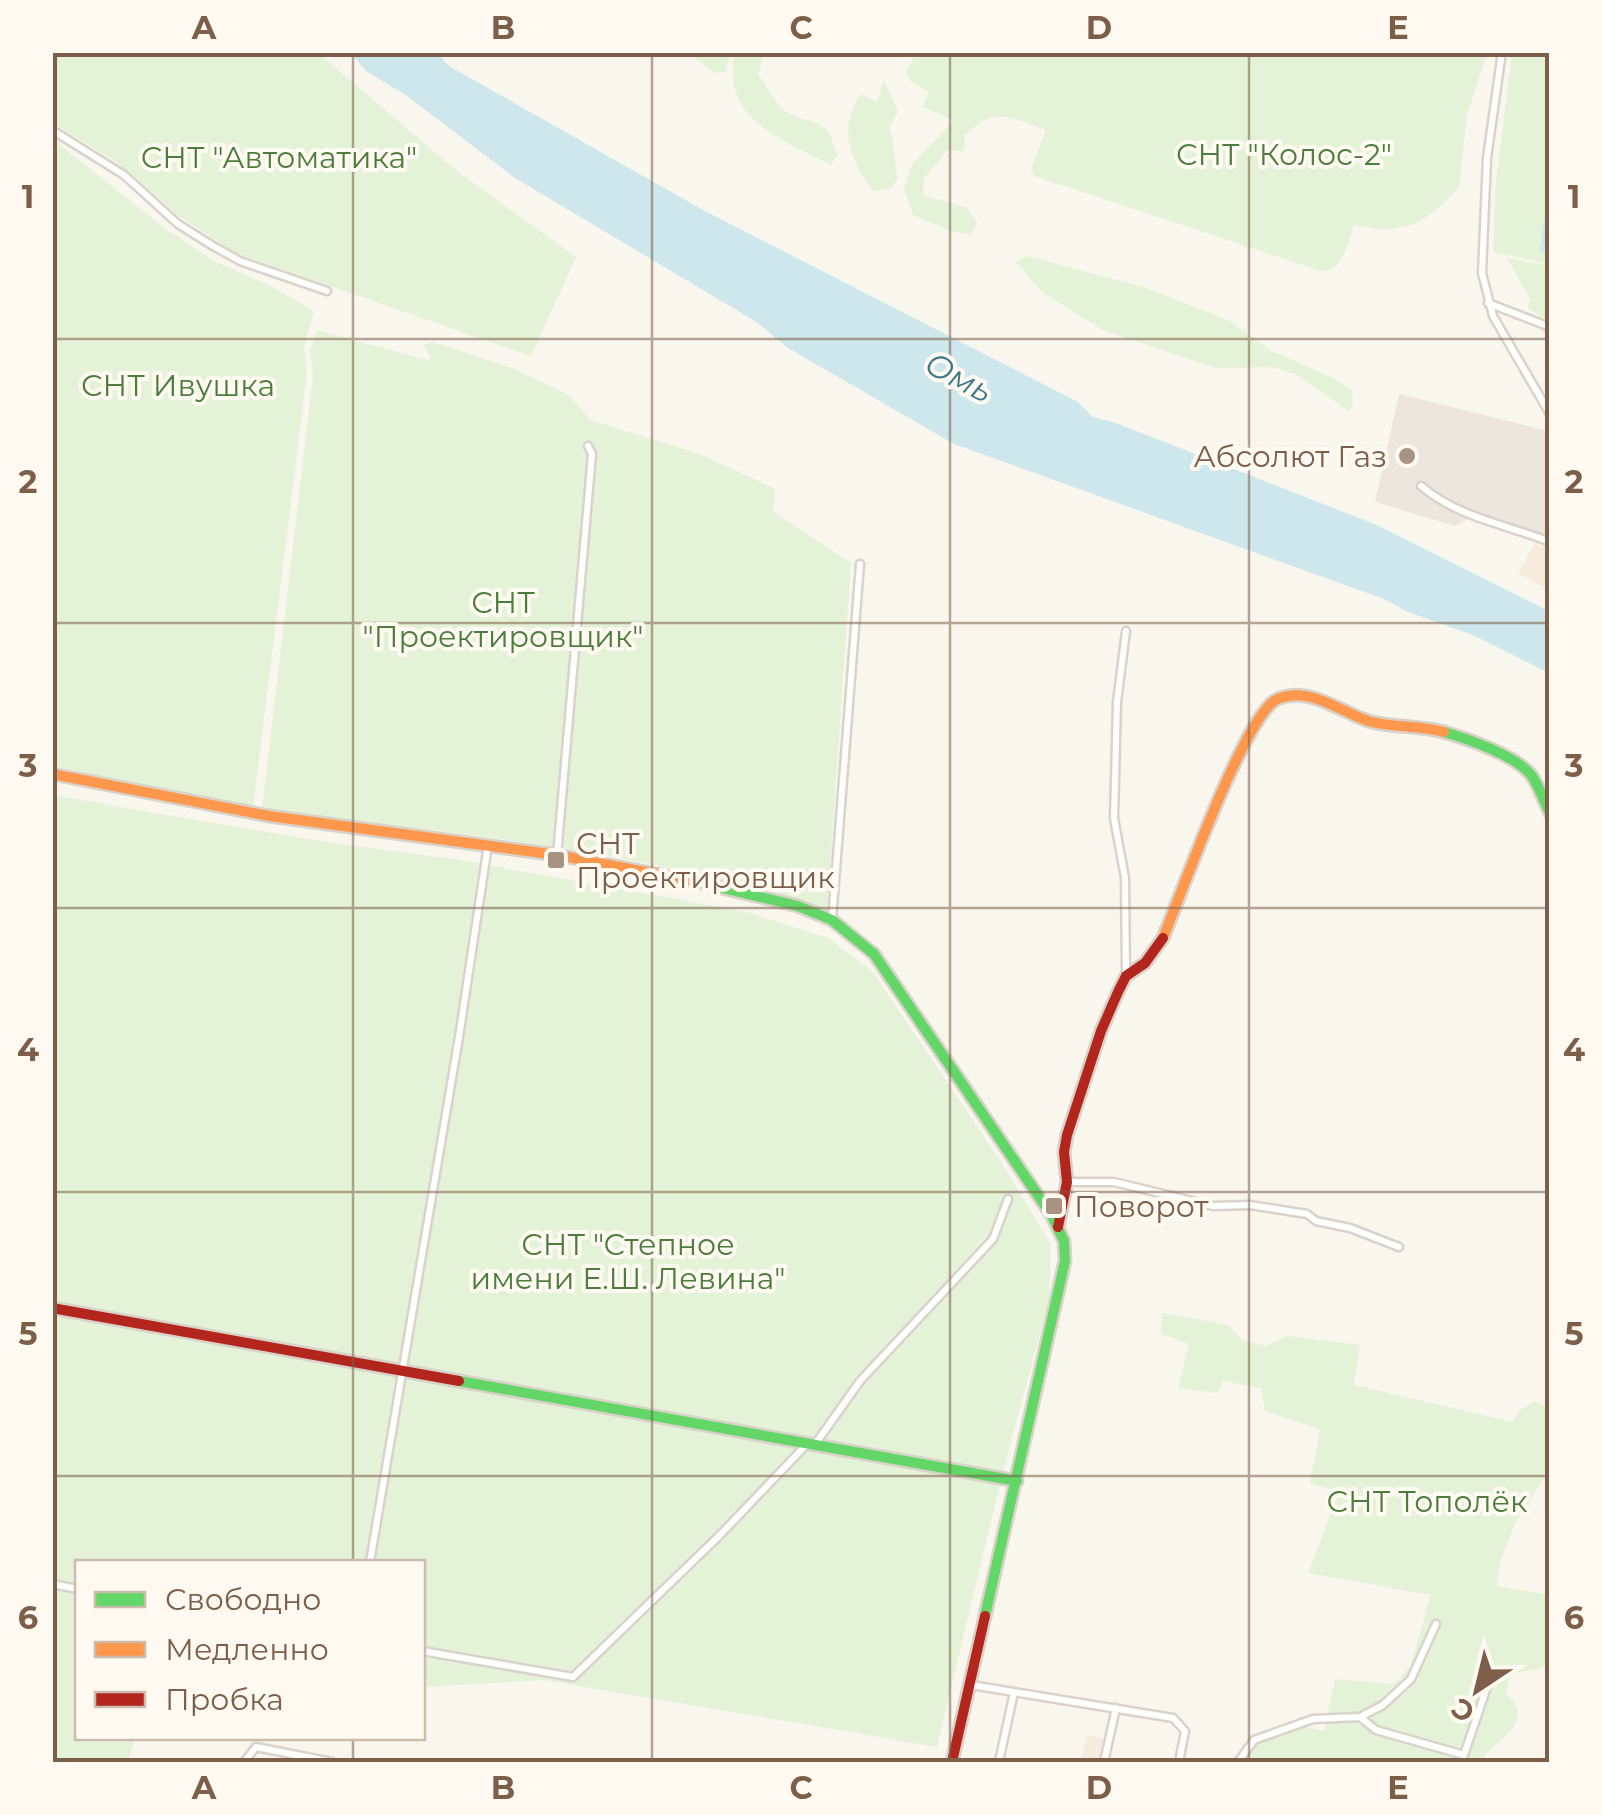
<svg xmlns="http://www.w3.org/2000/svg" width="1602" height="1815" viewBox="0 0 1602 1815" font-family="Montserrat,sans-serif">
	<rect width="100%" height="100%" fill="#f9f6ee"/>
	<!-- residential -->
	<path fill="#f6ecde" d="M1535,543L1549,549V590L1518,573Z
		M1087,1735L1107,1740L1102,1762H1080Z"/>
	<!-- industrial -->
	<path fill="#ede6de" d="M1399,394L1544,430L1549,428V538L1478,513L1455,526L1375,502Z"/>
	<!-- green -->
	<path fill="#e4f2d7" d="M52,53H318L457,171L576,257L531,356L235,253L179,216L118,163L53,123Z
		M688,53H730L725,72L715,73Z
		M735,53H764L758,74C766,84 776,106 787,112C814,128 827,114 837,155L831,165C782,139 720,120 735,53Z
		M916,53V52L1487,53L1467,115L1459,188C1422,226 1407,234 1354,226C1346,245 1344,271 1321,271L1034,176L1031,168L1046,130C1012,118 993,105 965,136L964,151L948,150L924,178L923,195L967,208L977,223L970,235L948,230L913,215L904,190L911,166L954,120L922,107L929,92L910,81L906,72Z
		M1512,53H1549V264L1493,252L1496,181Z
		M884,80L898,112L889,128C896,145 893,160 898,178L891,188L874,191C850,163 837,128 861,94L877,102Z
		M52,139L166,229L212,260L271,286L314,311L304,347L307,372L253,808L53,766Z
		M1027,256L1143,287L1230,321L1268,349L1331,377L1352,390L1353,404L1348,411L1298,375L1272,367L1216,368L1103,330L1043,293L1016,262Z
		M1507,258L1549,266V337L1543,333L1544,318L1528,308L1530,299Z
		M317,330L431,361L424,344L432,342L517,370L569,395L590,420L700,454L775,489L773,512L851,563L827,912C646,848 451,834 262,809L313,376L310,351Z
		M52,795L319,841L460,860L747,912L828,938L872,971L1000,1160L1051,1245L1049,1300L1003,1471L937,1747L544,1680L423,1687L422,1562H78V1738H135L128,1762H53Z
		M1162,1313L1229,1325L1242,1340L1266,1346L1287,1336L1360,1345L1354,1385L1513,1422L1520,1410L1535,1401L1549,1408V1470L1515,1524L1501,1559L1497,1586L1549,1595V1661L1542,1668L1510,1674L1506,1693C1540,1725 1491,1740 1481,1762H1241L1255,1741L1299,1725L1324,1731L1335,1679L1394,1684L1410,1667L1431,1595L1308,1573L1339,1492L1310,1483L1320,1429L1265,1411L1261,1388L1223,1381L1217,1393L1178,1388L1189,1344L1161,1334Z"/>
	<!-- water -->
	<path fill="#cde7ec" d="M351,53H437L449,66L703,210L1078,402L1093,417L1116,423L1377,525L1549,611V673L1473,635L1408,612L1384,599L954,444L788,348L755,321L515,178L407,96L366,71Z
		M1549,182L1550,257H1549L1540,251Z"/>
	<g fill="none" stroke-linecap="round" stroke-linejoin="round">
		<!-- street casing -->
		<g stroke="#d9d3cc" stroke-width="11">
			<path id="street" d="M1502,52L1487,158L1482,273L1493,316L1550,414
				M52,130L124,175L178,224L213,246L240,261L327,291
				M1488,303L1550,327
				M1421,486C1461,519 1503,523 1550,542
				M557,855L592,454L588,446
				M832,920L860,564
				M1126,975L1125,878L1114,818L1117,702L1126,631
				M1067,1182H1114L1213,1206L1250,1205L1307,1214L1316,1221L1350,1228L1399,1247
				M816,1443L860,1381L993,1239L1008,1199
				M370,1562L459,1037L488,845
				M52,1584L78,1589
				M422,1651L573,1677L720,1535L807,1444
				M971,1685L1173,1718L1185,1731L1179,1762
				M1360,1717L1376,1730L1464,1755L1487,1687
				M244,1762L256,1747L332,1762
				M999,1762L1014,1692
				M1104,1762L1116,1708
				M1238,1762L1254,1740L1313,1719L1360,1717L1383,1705L1411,1679L1436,1624"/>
		</g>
		<!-- fast casing -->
		<g stroke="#d9d2c9" stroke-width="15">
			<path id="fast" d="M1444,732C1468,739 1517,756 1532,776C1539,787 1544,801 1550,813
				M693,881L798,906L832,920L874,954L1052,1216L1064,1241L1065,1261L985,1616
				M459,1381L1017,1481"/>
		</g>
		<!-- slow casing -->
		<g stroke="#d9d2c9" stroke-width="15">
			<path id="slow" d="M52,774L269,816L557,855L693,881
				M1163,938C1182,892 1241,726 1274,701C1278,698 1283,697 1288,696C1315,691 1344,713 1368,721C1392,728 1419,725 1444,732"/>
		</g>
		<!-- jam casing -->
		<g stroke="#d9d2c9" stroke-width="15">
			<path id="jam" d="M1058,1227L1067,1182L1064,1152L1067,1135L1101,1031L1118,992L1126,976L1145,963L1163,938
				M52,1308L459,1381
				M952,1762L985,1616"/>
		</g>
		<!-- street -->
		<use href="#street" stroke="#fefefc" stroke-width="6"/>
		<!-- fast -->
		<use href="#fast" stroke="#63d668" stroke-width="10"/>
		<!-- slow -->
		<use href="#slow" stroke="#ff974d" stroke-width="10"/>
		<!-- jam -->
		<use href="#jam" stroke="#b3261e" stroke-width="10"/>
	</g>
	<!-- grid -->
	<path fill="none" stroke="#7c5e49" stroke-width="2.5" stroke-opacity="0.55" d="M353,52V1562M652,52V1762M950,52V1762M1249,52V1762M52,339H1550M52,623H1550M52,908H1550M52,1192H1550M52,1476H1550M353,1738V1762"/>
	<!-- markers -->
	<g fill="#a89383" stroke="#fffaf1" stroke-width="4">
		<circle cx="1407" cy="456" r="10"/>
		<rect x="546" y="850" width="20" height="20" rx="5"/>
		<rect x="1044" y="1196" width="20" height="20" rx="5"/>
	</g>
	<g text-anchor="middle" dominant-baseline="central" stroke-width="8" stroke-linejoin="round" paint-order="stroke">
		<!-- park labels -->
		<g font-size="30" fill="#4c7d3c" stroke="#fffaf1">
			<text x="1284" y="154">СНТ "Колос-2"</text>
			<text x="279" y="157">СНТ "Автоматика"</text>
			<text x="178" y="385">СНТ Ивушка</text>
			<text x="503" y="602">СНТ<tspan x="503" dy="34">"Проектировщик"</tspan></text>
			<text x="628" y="1244">СНТ "Степное<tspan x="628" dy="34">имени Е.Ш. Левина"</tspan></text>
			<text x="1427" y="1501">СНТ Тополёк</text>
		</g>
		<!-- poi labels -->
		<g font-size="30" fill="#7c5e49" stroke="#fffaf1" text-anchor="start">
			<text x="1387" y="456" text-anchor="end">Абсолют Газ</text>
			<text x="576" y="843">СНТ<tspan x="576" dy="34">Проектировщик</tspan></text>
			<text x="1074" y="1206">Поворот</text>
		</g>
		<!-- water labels -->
		<g font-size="32" font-style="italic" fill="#3d798b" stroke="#fffaf1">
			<text transform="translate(959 377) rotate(28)">Омь</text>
		</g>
	</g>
	<!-- border -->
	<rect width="1602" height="1815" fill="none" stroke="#fffaf1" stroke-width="110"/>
	<!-- legend -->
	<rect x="75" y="1560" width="350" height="180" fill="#fffaf1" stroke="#cbbcae" stroke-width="2.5"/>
	<rect x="95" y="1592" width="50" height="15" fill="#63d668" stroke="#cbbcae" stroke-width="2.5"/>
	<text x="165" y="1610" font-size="30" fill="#7c5e49">Свободно</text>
	<rect x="95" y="1642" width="50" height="15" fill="#ff974d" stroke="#cbbcae" stroke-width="2.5"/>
	<text x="165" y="1660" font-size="30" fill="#7c5e49">Медленно</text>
	<rect x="95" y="1692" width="50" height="15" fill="#b3261e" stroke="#cbbcae" stroke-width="2.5"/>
	<text x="165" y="1710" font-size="30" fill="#7c5e49">Пробка</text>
	<!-- north arrow -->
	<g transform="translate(1477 1690) rotate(215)" stroke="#fffaf1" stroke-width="8" paint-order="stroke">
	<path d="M0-8L18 38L0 25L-18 38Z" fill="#7c5e49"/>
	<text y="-15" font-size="28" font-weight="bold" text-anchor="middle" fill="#7c5e49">С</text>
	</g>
	<rect x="55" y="55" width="1492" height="1705" fill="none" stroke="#7c5e49" stroke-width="4"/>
	<g font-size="32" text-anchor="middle" font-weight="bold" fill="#7c5e49">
		<text x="204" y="39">A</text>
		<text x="503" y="39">B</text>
		<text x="801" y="39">C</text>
		<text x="1099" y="39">D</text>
		<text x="1398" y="39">E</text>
		<text x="28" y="208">1</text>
		<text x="1574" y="208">1</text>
		<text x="28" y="493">2</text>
		<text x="1574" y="493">2</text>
		<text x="28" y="777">3</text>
		<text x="1574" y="777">3</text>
		<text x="28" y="1061">4</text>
		<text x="1574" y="1061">4</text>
		<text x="28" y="1345">5</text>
		<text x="1574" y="1345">5</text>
		<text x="28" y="1629">6</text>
		<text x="1574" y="1629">6</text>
		<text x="204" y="1799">A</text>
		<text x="503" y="1799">B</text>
		<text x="801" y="1799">C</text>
		<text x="1099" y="1799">D</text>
		<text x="1398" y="1799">E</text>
	</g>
</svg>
